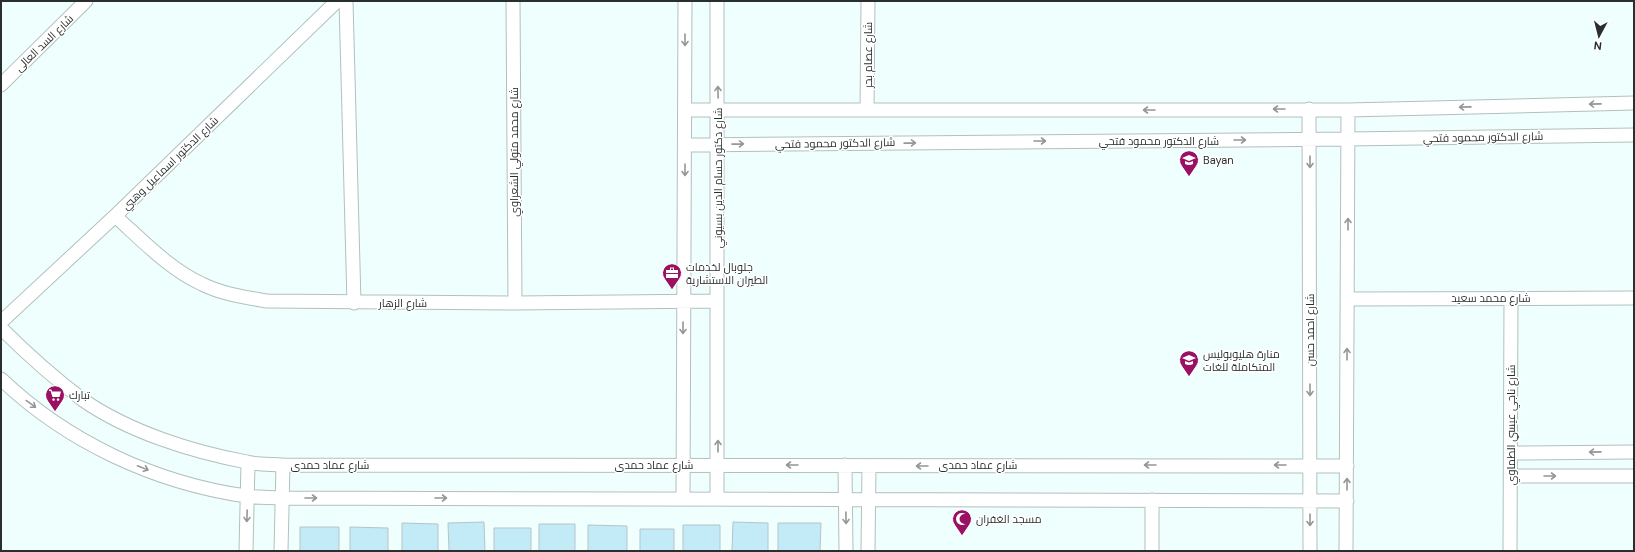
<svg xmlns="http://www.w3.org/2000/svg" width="1635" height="552" viewBox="0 0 1635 552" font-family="'DM Sans',Cairo,sans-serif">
	<rect width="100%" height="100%" fill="#effffd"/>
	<!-- building -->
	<path fill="#c3ebf7" stroke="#b6c3c8" d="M484,522L485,551H449L448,523Z
		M733,522L768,523V551H732Z
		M402,523L438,524V551H402Z
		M778,523H821L820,551H778Z
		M539,524H575V551H539Z
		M588,525L627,526V551H588Z
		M683,525H720V551H683Z
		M300,527H339V551H300Z
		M350,527L388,528V551H350Z
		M494,528H531V551H494Z
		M640,529H674V551H640Z"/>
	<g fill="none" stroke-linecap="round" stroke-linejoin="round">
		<!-- minor casing -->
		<g stroke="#b1c0be" stroke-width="15">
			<path id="minor" d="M346,1L354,303
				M513,1L515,303
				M717,1V499
				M1,85L86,1
				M1309,109L1310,551
				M685,110H1348L1634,103
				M867,110L868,1
				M685,145L1348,139L1634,135
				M115,216C142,240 169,269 202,284C222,294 244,297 267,301L515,303L717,301
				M1347,299L1634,298
				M1,322L115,216L337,1
				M1,328C27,354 54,378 83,400C129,432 193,452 247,462C258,465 271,464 283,465L1347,466
				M1,379C67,442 155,483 246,496C258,498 270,497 282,498L1347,501
				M1511,453L1634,452
				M845,465L846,551
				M1511,476H1634
				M683,499L685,1
				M1152,500V551
				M246,551L248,463
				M281,551L283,465
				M868,551L869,466
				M1346,551L1348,110
				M1510,551L1511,298"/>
		</g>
		<!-- minor -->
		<use href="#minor" stroke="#fff" stroke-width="13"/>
	</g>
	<!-- one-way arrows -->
	<defs><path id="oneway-shaft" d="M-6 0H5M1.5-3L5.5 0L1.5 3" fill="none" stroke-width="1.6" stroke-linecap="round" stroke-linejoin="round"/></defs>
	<g stroke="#949796">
		<use href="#oneway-shaft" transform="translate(685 40) rotate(90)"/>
		<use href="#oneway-shaft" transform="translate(718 92) rotate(-91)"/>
		<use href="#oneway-shaft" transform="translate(1595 104) rotate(179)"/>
		<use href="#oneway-shaft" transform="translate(1465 107) rotate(179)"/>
		<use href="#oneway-shaft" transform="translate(1279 109) rotate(180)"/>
		<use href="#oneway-shaft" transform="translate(1149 110) rotate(180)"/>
		<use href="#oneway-shaft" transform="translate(1240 140)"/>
		<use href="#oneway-shaft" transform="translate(1040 141)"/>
		<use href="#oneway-shaft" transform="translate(910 143) rotate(-1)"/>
		<use href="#oneway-shaft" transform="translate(738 144) rotate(-1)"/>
		<use href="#oneway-shaft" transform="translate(1310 162) rotate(90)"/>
		<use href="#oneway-shaft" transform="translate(685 170) rotate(90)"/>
		<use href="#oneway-shaft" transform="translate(1348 224) rotate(-90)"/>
		<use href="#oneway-shaft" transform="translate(683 328) rotate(90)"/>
		<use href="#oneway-shaft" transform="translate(1347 354) rotate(-90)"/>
		<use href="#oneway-shaft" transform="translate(1310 390) rotate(90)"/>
		<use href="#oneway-shaft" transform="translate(31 404) rotate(36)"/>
		<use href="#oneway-shaft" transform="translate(718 446) rotate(-90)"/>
		<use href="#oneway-shaft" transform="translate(1595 452) rotate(179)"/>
		<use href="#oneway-shaft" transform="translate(792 465) rotate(180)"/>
		<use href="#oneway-shaft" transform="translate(1150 465) rotate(-180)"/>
		<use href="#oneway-shaft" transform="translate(1280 465) rotate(-180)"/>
		<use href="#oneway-shaft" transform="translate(922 466) rotate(180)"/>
		<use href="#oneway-shaft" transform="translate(143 468) rotate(22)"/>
		<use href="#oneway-shaft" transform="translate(1550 476)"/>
		<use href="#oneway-shaft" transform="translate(1347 484) rotate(-90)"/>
		<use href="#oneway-shaft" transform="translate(311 498)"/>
		<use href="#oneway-shaft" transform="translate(441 498)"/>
		<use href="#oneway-shaft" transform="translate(247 516) rotate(92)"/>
		<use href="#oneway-shaft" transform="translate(846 518) rotate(89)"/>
		<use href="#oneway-shaft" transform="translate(1310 520) rotate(90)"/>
	</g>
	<!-- icons -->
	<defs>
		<g id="school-pin" transform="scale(1)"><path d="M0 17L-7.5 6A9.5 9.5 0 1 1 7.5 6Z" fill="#9a1164" stroke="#fff"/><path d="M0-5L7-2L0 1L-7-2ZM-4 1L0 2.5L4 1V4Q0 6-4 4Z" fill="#fff"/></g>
		<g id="office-pin" transform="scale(1)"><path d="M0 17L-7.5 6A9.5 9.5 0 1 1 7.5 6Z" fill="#9a1164" stroke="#fff"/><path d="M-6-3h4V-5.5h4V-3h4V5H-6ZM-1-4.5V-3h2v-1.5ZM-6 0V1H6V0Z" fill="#fff"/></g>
		<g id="supermarket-pin" transform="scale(1)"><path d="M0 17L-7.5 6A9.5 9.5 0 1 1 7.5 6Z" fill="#9a1164" stroke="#fff"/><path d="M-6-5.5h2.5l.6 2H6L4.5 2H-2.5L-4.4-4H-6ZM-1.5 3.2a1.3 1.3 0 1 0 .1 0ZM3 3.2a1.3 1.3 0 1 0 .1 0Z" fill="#fff"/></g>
		<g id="mosque-pin" transform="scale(1)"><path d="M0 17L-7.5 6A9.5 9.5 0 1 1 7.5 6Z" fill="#9a1164" stroke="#fff"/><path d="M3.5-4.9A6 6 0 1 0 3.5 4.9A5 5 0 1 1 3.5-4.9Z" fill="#fff"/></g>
	</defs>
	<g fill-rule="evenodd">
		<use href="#school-pin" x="1189" y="160"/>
		<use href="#office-pin" x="672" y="273"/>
		<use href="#school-pin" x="1189" y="360"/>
		<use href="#supermarket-pin" x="55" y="395"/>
		<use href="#mosque-pin" x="962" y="519"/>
	</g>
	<g text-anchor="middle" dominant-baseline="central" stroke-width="3" stroke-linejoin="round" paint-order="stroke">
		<!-- street labels -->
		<g font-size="11" fill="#292f2e" stroke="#fff">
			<text transform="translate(44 43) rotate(-44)">شارع السد العالى</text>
			<text transform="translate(868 55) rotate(-90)">شارع عصام بحر</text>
			<text transform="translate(1483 137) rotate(-1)">شارع الدكتور محمود فتحي</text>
			<text x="1159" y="141">شارع الدكتور محمود فتحي</text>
			<text transform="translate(835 143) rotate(-1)">شارع الدكتور محمود فتحي</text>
			<text transform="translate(514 152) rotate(-90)">شارع محمد متولي الشعراوي</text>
			<text transform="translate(170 163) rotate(-44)">شارع الدكتور اسماعيل وهبي</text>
			<text transform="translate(718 178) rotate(-90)">شارع دكتور حسام الدين بسيوني</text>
			<text x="1491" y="298">شارع محمد سعيد</text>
			<text x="403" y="303">شارع الزهار</text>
			<text transform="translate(1310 330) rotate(-90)">شارع احمد حسن</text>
			<text transform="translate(1511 425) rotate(-90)">شارع ناجي عيسي الطماوي</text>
			<text x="330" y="465">شارع عماد حمدى</text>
			<text x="654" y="465">شارع عماد حمدى</text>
			<text x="978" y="465">شارع عماد حمدى</text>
		</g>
		<!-- poi labels -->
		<g font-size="11" fill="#292f2e" stroke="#fff" text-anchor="start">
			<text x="1203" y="160">Bayan</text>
			<text x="686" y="267">جلوبال لخدمات<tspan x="686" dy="13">الطيران الاستشارية</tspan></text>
			<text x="1203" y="354">منارة هليوبوليس<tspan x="1203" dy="13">المتكاملة للغات</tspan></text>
			<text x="69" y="395">تبارك</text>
			<text x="976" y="519">مسجد الغفران</text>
		</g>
	</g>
	<!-- border -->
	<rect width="1635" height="552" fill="none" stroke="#292f2e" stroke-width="4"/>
	<!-- north arrow -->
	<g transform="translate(1599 36) rotate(187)" stroke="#ffffff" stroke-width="3" paint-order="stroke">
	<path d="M0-3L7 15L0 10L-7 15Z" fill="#292f2e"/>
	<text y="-6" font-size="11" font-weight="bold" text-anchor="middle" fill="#292f2e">N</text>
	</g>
</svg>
